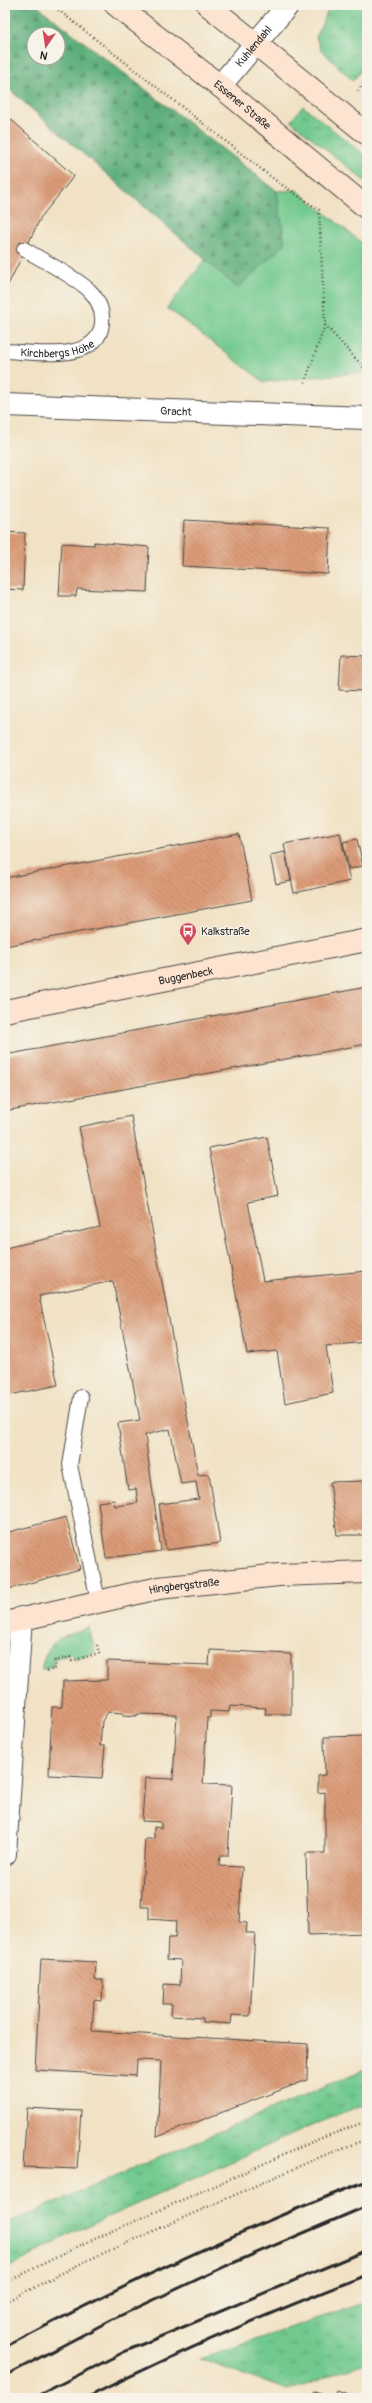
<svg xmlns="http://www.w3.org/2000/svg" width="372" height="2403" viewBox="0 0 372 2403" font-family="Pangolin,sans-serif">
	<defs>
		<pattern id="grass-tufts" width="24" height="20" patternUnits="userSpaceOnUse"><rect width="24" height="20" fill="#71c98f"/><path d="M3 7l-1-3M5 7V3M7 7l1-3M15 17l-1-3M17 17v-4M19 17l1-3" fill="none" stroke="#5da375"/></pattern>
		<pattern id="forest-firs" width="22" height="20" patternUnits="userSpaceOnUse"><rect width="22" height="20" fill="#5cad7a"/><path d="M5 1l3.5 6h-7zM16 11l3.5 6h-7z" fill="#4c8d64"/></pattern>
		<pattern id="building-back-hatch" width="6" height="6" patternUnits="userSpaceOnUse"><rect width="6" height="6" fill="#dc9c78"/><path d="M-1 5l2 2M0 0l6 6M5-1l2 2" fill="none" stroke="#b37f63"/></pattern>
	</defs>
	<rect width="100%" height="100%" fill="#f7f3e8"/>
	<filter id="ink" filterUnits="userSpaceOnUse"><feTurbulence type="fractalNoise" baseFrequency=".025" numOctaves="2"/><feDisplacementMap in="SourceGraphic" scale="8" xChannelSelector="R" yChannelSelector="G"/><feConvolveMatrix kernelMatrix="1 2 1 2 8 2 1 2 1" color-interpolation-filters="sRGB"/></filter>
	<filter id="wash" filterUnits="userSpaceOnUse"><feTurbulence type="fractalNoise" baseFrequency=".012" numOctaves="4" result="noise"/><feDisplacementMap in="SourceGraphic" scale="16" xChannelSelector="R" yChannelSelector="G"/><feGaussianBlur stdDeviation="0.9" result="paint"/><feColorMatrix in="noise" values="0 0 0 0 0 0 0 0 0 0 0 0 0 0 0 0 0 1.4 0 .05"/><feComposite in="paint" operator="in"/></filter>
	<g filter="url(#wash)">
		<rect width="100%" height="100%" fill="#f1e2c5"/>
		<!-- grass -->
		<path fill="url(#grass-tufts)" stroke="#4e7a5d" d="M330,5H367V62L353,81L321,50L316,37Z
			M303,106L367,157V183L291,121Z
			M89,1627L95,1652L74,1659L72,1654L53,1659L54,1666L41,1670C48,1638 61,1637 89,1627Z
			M367,2068V2104L316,2124L72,2233L5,2270V2224Z
			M367,2301V2362L288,2391L200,2359Z"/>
		<!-- forest -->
		<path fill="url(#forest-firs)" stroke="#446c52" fill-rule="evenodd" d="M5,5H36L277,191L285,244L238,288L5,86ZM34,34H58V58H34Z"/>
		<!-- green -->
		<path fill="#71c98f" stroke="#4e7a5d" d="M297,190L367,247V372L264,382L167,308L205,260L238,288L285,244L277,191Z"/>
		<g id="blocks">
			<!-- building -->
			<path fill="url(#building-back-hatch)" d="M5,114L74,176L41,217L5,291Z
				M184,520L330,528L328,574L182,566Z
				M5,532L25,533L23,590L5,589Z
				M94,542L149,547L147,592L77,589L76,596H59L62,543L94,545Z
				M341,655L366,656L365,691L339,690Z
				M340,833L350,881L294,893L284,844Z
				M239,834L252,900L5,946V878Z
				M357,839L363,866L349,869L343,842Z
				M285,852L291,881L276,884L270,855Z
				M367,987V1044L5,1111V1055Z
				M131,1116L198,1475L209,1474L220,1543L166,1550L159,1504L199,1499L196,1482L181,1484L170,1429L145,1435L161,1551L106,1558L98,1502L114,1500L115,1506L138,1503L136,1489L128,1490L118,1423L140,1420L113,1281L39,1296L58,1385L5,1396V1248L100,1227L79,1127Z
				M267,1137L278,1196L248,1202L263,1281L367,1271V1342L326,1346L333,1393L285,1403L277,1351L247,1354L209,1148Z
				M367,1481V1535H337L330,1482Z
				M66,1517L80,1569L5,1590V1533Z
				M210,1650L291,1654V1714H265L266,1708L230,1706L229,1712L210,1711V1718H207L203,1784L232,1785L228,1856H220L219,1866L242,1867L239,1922L247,1923L246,1933H255L250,2016L232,2015L231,2024L203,2022V2018L171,2016L172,2004H163L164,1984L180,1985L181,1960L167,1959L168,1938H175L176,1921L149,1919V1907H141L145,1839H154V1827L161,1828V1822L142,1821L145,1778L173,1779L177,1715L137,1714V1716L123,1715V1713L108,1712L102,1721L100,1746H105L102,1778L49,1775L52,1707H62L63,1681L107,1680V1661L209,1665Z
				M367,1736V1933L308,1935L306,1853H325V1792L318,1793V1776L325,1775L324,1737Z
				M41,1959L96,1962L95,1980H103L102,2001L94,2000L92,2031L308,2044L307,2080L157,2137L161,2061L137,2060L136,2076L35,2070Z
				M27,2108L81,2111L77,2169L23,2167Z
				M315,2391L335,2397L337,2391L357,2398H313Z"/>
		</g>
	</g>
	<g filter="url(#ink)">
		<use href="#blocks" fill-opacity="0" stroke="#494642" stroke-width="1"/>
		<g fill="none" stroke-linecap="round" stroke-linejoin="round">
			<!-- lane casing -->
			<g stroke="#494642" stroke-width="16">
				<g id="lane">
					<path id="s1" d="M5,351C33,352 99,364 102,323C103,310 98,299 89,290C75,277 42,260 24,249"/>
					<path d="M81,1397L70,1465L98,1601"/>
				</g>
			</g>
			<!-- street casing -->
			<g stroke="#494642" stroke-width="24">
				<g id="street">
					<path id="s2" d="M220,86L288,5"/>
					<path id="s3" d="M5,405L367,418"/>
					<path d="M5,1854L21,1618"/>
				</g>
			</g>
			<!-- secondary casing -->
			<g stroke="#494642" stroke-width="24">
				<g id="secondary">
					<path id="s4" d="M116,5L220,86L367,208"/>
					<path d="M208,5L367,134"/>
					<path id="s5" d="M5,1011L367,940"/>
					<path id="s6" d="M5,1623L159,1588L279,1575L367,1572"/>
				</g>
			</g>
			<!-- path -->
			<path stroke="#494642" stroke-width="2.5" stroke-dasharray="1 3" stroke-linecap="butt" d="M52,5L275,180L319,210L325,325L304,385
				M358,91L367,78
				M325,325L367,371
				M47,1671L56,1668L55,1661L70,1657L72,1661L99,1653L97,1645
				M5,2283L79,2246L319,2139L367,2121
				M5,2302L86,2261L327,2154L367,2139"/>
			<!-- lane -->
			<use href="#lane" stroke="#fff" stroke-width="14"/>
			<!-- street -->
			<use href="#street" stroke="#fff" stroke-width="22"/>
			<!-- secondary -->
			<use href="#secondary" stroke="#fde4d1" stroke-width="22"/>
			<!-- rail -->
			<path stroke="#2b2b2b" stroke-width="3" d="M5,2347C123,2285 243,2228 367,2181
				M5,2376L111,2320L226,2266L367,2206
				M33,2398L126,2351L367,2250
				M86,2398C177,2352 271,2312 367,2275"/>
		</g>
	</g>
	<!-- icons -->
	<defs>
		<g id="bus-pin" transform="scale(0.9)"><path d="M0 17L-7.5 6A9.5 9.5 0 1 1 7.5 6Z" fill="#d1495b" stroke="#f7f3e8"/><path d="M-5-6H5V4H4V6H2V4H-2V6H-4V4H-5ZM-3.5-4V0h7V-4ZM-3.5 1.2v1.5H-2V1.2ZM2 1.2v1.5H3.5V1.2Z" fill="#fff"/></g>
	</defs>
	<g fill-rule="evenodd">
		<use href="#bus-pin" x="188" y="931"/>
	</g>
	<g text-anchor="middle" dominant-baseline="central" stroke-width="3" stroke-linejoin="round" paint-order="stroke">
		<!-- street labels -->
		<g font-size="11" fill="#2b2b2b" stroke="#f7f3e8">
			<text stroke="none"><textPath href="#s2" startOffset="52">Kuhlendahl</textPath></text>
			<text stroke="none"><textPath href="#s4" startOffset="161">Essener Straße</textPath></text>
			<text stroke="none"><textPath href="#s1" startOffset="53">Kirchbergs Höhe</textPath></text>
			<text stroke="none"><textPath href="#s3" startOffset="171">Gracht</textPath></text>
			<text stroke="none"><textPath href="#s5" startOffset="184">Buggenbeck</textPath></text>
			<text stroke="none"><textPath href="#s6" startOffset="183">Hingbergstraße</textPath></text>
		</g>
		<!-- poi labels -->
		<g font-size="11" fill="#2b2b2b" stroke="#f7f3e8" text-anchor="start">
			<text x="201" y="931">Kalkstraße</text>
		</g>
	</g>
	<!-- margin -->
	<rect width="372" height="2403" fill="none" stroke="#f7f3e8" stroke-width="20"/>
	<!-- north arrow -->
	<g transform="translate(46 46) rotate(193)"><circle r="19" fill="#f7f3e8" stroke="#a5a39c"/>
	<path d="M0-3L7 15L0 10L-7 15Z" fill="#d1495b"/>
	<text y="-6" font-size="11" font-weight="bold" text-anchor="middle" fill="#2b2b2b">N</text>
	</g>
</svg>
